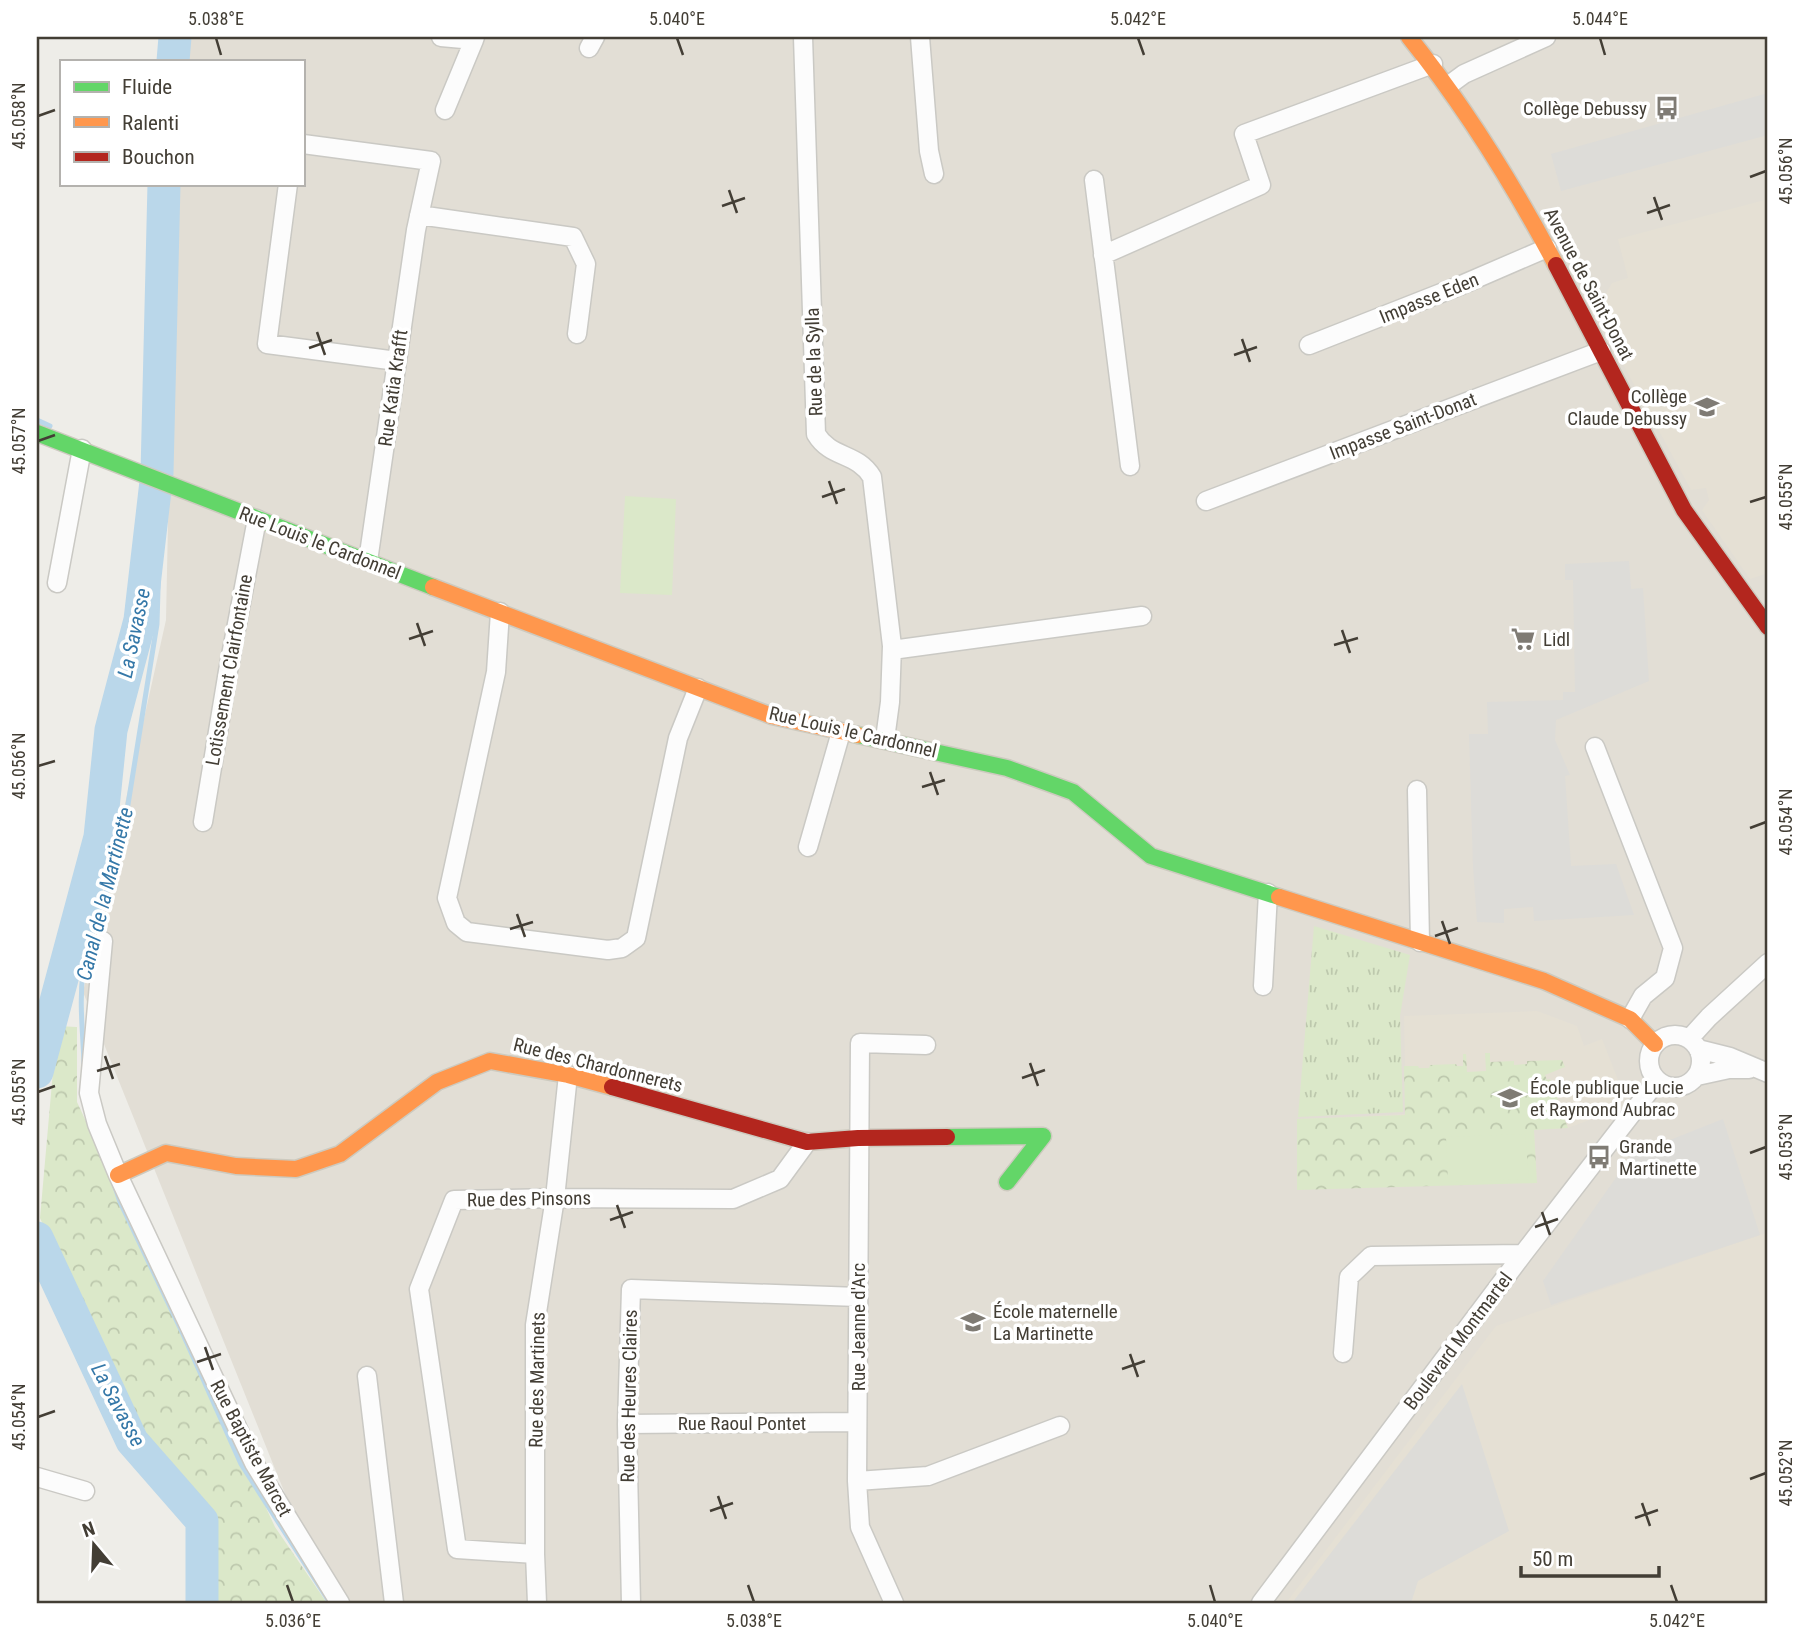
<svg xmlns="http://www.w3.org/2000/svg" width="1805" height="1640" viewBox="0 0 1805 1640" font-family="'Roboto Condensed',sans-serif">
	<defs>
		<pattern id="grass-tufts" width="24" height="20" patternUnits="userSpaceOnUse" patternTransform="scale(1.75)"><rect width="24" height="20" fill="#dbe8c9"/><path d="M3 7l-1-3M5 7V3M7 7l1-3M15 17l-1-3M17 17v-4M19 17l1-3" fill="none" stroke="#bdc8ad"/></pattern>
		<pattern id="park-crowns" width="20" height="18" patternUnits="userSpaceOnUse" patternTransform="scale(1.75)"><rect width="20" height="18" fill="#dbe8c9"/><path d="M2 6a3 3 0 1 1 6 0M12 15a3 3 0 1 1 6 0" fill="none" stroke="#bdc8ad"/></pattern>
	</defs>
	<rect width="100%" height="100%" fill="#eeede8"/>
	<!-- residential -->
	<path fill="#e2ded5" d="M186,37H1768V1603H329L83,992L166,620L175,184H303V61H179Z"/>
	<!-- education -->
	<path fill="#e5e0d4" d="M1768,199V573L1750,579L1702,510L1709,500L1706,488L1691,490L1603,327L1606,293L1612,283L1628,278L1618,239Z
		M1537,1011L1577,1026L1584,1046L1602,1039L1622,1090L1609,1106L1595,1112L1597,1117L1568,1128L1534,1130L1537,1183L1297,1119L1406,1114L1404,1016Z
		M1766,1233L1768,1240V1603H1286L1496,1326Z"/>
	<!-- grass -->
	<path fill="url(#grass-tufts)" d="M1314,926L1410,955L1400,1016L1403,1112L1298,1117Z"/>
	<!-- park -->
	<path fill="url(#park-crowns)" d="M57,1026L77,1027V1102L275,1527L327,1603H212L214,1518L137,1438L40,1218Z
		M1485,1053H1490V1062L1514,1061V1065L1527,1064V1061L1562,1060L1565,1067L1545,1075L1547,1080L1550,1079L1559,1103L1556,1105L1560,1116L1563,1115L1568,1128L1534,1130L1537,1183L1297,1190V1119L1405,1115L1404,1066H1418L1419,1068H1429L1430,1065L1456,1064L1457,1066H1463V1054H1466L1467,1072L1486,1071Z"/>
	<!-- garden -->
	<path fill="#dbe8c9" d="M625,496L676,499L672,595L620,593Z
		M1525,1134L1529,1179L1448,1182L1446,1137Z"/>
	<!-- parking -->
	<path fill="#dddcd8" d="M1768,93V135L1561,191L1551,154Z
		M1629,561L1631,589L1643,588L1649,681L1556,720L1555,740L1570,775L1565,776L1571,866L1616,864L1634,915L1534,921L1533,907L1504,909V923L1477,922L1473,867L1469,734H1488L1487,702L1563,700V692H1575L1573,580H1565V564Z
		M1723,1119L1760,1235L1551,1305L1543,1281L1632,1155Z
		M1462,1384L1509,1531L1418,1581L1411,1603H1292Z"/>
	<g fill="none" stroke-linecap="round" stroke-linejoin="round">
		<!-- stream -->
		<path stroke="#bad7ea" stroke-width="5" d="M37,420L50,426
			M84,1064C83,1033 79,1003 83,972C90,929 109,890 121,848L157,624L161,489
			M115,1187L120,1202L182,1332L241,1464L330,1603"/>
		<!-- river -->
		<path stroke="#bad7ea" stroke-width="33" d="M173,61L175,37
			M37,1072L100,837L111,730L140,620L157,473L164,184
			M37,1238L132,1441L202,1521V1603"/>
		<!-- street casing -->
		<g stroke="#cac9c4" stroke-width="21">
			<path id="street" d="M441,37L474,40L475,37
				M803,37L816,434C831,459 857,452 872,477L892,646L890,702L885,739
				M920,37L929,151L934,174
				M589,48L595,37
				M1449,85L1464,74L1546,37
				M445,110L474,40
				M303,144L431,161L416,230L368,561
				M1094,180L1130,466
				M288,184L267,344L397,361
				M419,215L573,237L586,264L577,334
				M1103,255L1261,185L1244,134L1433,64
				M1309,345L1459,286L1547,248
				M1206,501L1601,351
				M57,583L82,449
				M500,612L496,672L447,898L456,923L467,932L608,950L622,948L636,938L678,738L698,688
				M892,650L1142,616
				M1595,747L1673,948L1665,978L1643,996L1630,1019
				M1417,790L1420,942
				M203,822L228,671L257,519
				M808,847L841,732
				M103,941L89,1093L97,1124L118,1175L254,1463L340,1603
				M1263,986L1268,893
				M1649 1061a26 26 0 1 1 52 0a26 26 0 1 1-52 0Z
				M1689,1039L1709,1017L1768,963
				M1698,1049L1730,1057L1768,1073
				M1697,1076L1729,1069H1749
				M1343,1353L1349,1277L1371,1256L1523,1254
				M367,1376L394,1603
				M627,1424L857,1422
				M37,1477L85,1491
				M857,1481L928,1476L1060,1426
				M535,1554L457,1549L419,1289L454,1200L555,1198L733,1199L780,1179L807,1142
				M537,1603L535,1554V1325L555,1198L568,1075
				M631,1603L627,1424L631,1289L858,1297
				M894,1603L860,1527L857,1481L860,1043L926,1045
				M1261,1603L1523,1254L1657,1081"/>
		</g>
		<!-- fast casing -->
		<g stroke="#cdcabf" stroke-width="19">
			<path id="fast" d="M37,433L433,587
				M858,735L1007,768L1073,792L1151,856L1279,897
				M947,1137L1043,1136L1007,1182"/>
		</g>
		<!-- slow casing -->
		<g stroke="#cdcabf" stroke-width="19">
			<path id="slow" d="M1409,37C1466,108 1513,184 1556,265
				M433,587L772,716L858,735
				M1279,897L1544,981L1630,1019L1655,1044
				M118,1175L166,1153L236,1166L296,1169L340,1154L437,1082L490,1061L568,1075L612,1087"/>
		</g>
		<!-- jam casing -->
		<g stroke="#cdcabf" stroke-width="19">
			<path id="jam" d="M1556,265L1684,510L1768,627
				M612,1087L807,1142L858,1138L947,1137"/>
		</g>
		<!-- street -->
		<use href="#street" stroke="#fcfcfc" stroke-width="18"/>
		<!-- fast -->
		<use href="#fast" stroke="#63d668" stroke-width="16"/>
		<!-- slow -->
		<use href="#slow" stroke="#ff974d" stroke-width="16"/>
		<!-- jam -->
		<use href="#jam" stroke="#b3261e" stroke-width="16"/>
	</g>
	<!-- ticks -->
	<path fill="none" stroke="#433e35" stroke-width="2.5" d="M216,38L221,55M677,38L683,55M1138,38L1144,55M1600,38L1605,55M38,116L55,110M1750,177L1766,171M729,190L737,213M1654,197L1662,220M722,206L745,198M1647,213L1670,205M317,332L325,355M1242,339L1250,362M309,348L332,340M1234,355L1257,347M38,441L55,435M829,481L837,504M822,497L845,489M1750,502L1766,497M417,623L425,646M1342,630L1350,653M409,639L433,631M1334,645L1358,638M38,766L55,761M930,772L938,795M922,787L945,780M1750,828L1766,822M517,914L525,937M1442,921L1450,944M510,929L533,922M1435,936L1458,928M105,1056L113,1079M1030,1063L1038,1086M97,1071L120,1064M1022,1078L1045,1070M38,1092L55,1086M1750,1153L1766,1147M617,1205L625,1228M1542,1212L1550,1235M610,1220L633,1212M1535,1227L1558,1219M205,1347L213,1370M1130,1354L1138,1377M197,1362L221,1354M1122,1369L1145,1361M38,1417L55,1411M1750,1479L1766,1473M718,1496L726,1519M1642,1503L1650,1526M710,1511L733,1503M1635,1518L1658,1510M287,1585L293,1602M748,1585L754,1602M1210,1585L1215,1602M1671,1585L1677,1602"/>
	<!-- icons -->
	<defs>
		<g id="bus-bare" transform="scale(1.89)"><path d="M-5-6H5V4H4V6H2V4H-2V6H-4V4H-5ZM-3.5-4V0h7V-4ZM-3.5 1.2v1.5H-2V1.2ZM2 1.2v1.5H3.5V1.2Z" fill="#7f7b74" stroke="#fff" stroke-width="2.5" paint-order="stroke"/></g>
		<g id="school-bare" transform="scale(1.89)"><path d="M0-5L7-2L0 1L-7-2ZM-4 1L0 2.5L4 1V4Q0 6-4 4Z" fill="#7f7b74" stroke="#fff" stroke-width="2.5" paint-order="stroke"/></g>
		<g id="supermarket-bare" transform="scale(1.89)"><path d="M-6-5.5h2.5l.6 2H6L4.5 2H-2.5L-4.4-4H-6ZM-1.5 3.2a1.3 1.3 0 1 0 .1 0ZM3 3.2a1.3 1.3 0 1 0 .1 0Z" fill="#7f7b74" stroke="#fff" stroke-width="2.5" paint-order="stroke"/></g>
	</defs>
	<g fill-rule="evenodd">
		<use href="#bus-bare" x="1667" y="108"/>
		<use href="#school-bare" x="1707" y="407"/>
		<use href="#supermarket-bare" x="1523" y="639"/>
		<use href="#school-bare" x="1510" y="1098"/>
		<use href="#bus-bare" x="1599" y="1157"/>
		<use href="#school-bare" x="973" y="1322"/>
	</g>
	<g text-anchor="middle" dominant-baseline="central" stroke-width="7" stroke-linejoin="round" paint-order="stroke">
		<!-- poi labels -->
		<g font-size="19" fill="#433e35" stroke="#fff" text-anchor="start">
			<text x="1647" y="108" text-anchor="end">Collège Debussy</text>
			<text x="1687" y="396" text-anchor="end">Collège<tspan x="1687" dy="22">Claude Debussy</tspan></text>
			<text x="1543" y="639">Lidl</text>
			<text x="1530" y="1087">École publique Lucie<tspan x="1530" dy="22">et Raymond Aubrac</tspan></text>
			<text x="1619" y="1146">Grande<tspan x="1619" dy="22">Martinette</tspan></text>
			<text x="993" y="1311">École maternelle<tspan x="993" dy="22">La Martinette</tspan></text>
		</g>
		<!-- street labels -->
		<g font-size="19" fill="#433e35" stroke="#fff">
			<text transform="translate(1589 284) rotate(62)">Avenue de Saint-Donat</text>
			<text transform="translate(1429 298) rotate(-22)">Impasse Eden</text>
			<text transform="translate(814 362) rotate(-92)">Rue de la Sylla</text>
			<text transform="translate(393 388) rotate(-82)">Rue Katia Krafft</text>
			<text transform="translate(1403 426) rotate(-21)">Impasse Saint-Donat</text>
			<text transform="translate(320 543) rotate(21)">Rue Louis le Cardonnel</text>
			<text transform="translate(229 670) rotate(-80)">Lotissement Clairfontaine</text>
			<text transform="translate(853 732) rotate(13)">Rue Louis le Cardonnel</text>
			<text transform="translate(598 1065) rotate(14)">Rue des Chardonnerets</text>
			<text transform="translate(529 1199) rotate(-1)">Rue des Pinsons</text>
			<text transform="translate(858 1327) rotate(-90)">Rue Jeanne d'Arc</text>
			<text transform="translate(1458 1341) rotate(-53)">Boulevard Montmartel</text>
			<text transform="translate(537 1380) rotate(-89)">Rue des Martinets</text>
			<text transform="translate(629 1396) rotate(-89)">Rue des Heures Claires</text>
			<text x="742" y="1423">Rue Raoul Pontet</text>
			<text transform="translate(251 1448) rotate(62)">Rue Baptiste Marcet</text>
		</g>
		<!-- water labels -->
		<g font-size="21" font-style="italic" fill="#3578a8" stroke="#fff">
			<text transform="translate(134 633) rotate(-78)">La Savasse</text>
			<text transform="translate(105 894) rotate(-76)">Canal de la Martinette</text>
			<text transform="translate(118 1405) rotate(62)">La Savasse</text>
		</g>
	</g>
	<!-- border -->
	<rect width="1805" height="1640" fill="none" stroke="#ffffff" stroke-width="77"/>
	<!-- legend -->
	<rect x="60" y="60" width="245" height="126" fill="#ffffff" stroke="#b4b2ae" stroke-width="2"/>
	<rect x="74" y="82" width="35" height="10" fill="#63d668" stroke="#b4b2ae" stroke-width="2"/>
	<text x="122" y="94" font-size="21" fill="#433e35">Fluide</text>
	<rect x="74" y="117" width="35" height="10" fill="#ff974d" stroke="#b4b2ae" stroke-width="2"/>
	<text x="122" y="130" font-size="21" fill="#433e35">Ralenti</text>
	<rect x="74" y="152" width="35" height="10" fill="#b3261e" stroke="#b4b2ae" stroke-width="2"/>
	<text x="122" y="164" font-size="21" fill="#433e35">Bouchon</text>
	<!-- north arrow -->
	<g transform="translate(94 1545) rotate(341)" stroke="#ffffff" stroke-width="5" paint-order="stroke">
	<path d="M0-5L12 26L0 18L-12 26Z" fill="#433e35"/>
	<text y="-10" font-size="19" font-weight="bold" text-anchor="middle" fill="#433e35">N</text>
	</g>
	<!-- scale -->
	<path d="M1521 1566v10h138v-10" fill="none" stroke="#433e35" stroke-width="3.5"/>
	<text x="1532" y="1566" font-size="21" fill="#433e35" stroke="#ffffff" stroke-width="5" paint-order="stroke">50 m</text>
	<rect x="38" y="38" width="1728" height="1564" fill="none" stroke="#433e35" stroke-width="2.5"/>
	<g font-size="18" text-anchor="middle" fill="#433e35">
		<text x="216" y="25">5.038°E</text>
		<text x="677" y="25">5.040°E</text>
		<text x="1138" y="25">5.042°E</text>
		<text x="1600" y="25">5.044°E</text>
		<text transform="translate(19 116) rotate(-90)" y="6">45.058°N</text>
		<text transform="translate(1786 171) rotate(-90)" y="6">45.056°N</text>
		<text transform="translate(19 441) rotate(-90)" y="6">45.057°N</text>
		<text transform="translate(1786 497) rotate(-90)" y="6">45.055°N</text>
		<text transform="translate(19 766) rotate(-90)" y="6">45.056°N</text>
		<text transform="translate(1786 822) rotate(-90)" y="6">45.054°N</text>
		<text transform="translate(19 1092) rotate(-90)" y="6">45.055°N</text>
		<text transform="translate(1786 1147) rotate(-90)" y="6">45.053°N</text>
		<text transform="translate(19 1417) rotate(-90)" y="6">45.054°N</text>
		<text transform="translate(1786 1473) rotate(-90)" y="6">45.052°N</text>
		<text x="293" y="1627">5.036°E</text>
		<text x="754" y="1627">5.038°E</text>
		<text x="1215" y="1627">5.040°E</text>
		<text x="1677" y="1627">5.042°E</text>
	</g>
</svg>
